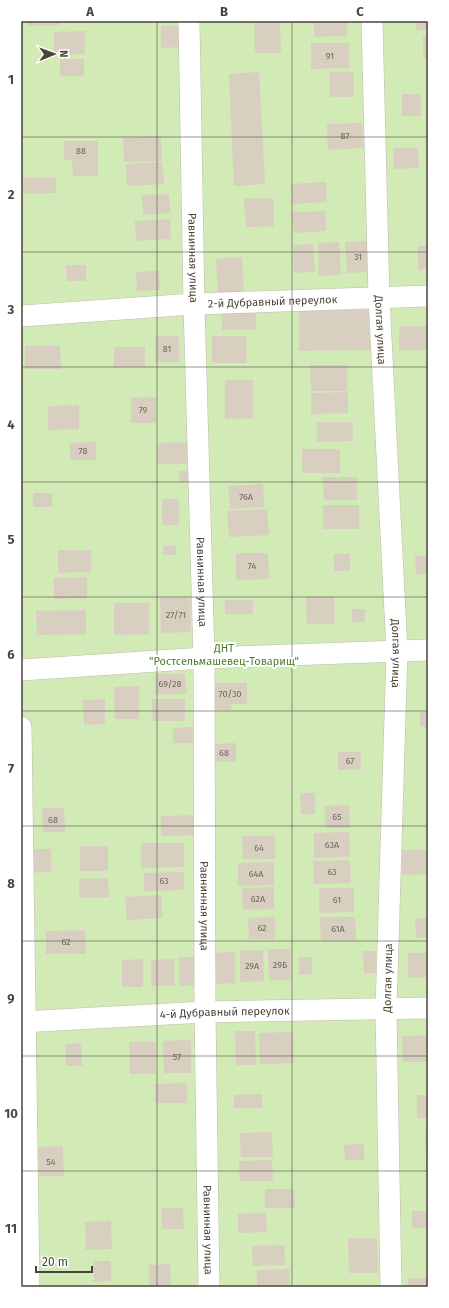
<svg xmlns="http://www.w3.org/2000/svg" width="449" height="1308" viewBox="0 0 449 1308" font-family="'Fira Sans',sans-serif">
	<rect width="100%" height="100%" fill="#f6f3ec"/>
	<!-- green -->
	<path fill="#d2eab5" d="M21,21H428V1287H21Z"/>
	<!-- building -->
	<path fill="#d8cfc1" d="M27,21H60V25L27,26Z
		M66,21H97V23H66Z
		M254,21H280L281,53H255Z
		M314,21H347V36L314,37Z
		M416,21H428V30H416Z
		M161,26H183V47L161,48Z
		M85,31V54L54,55V32Z
		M423,36H428V58H423Z
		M311,43H349V68L311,69Z
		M60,59H84V76H60Z
		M259,72L265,184L234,186L229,74Z
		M329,72H353L354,97H330Z
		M402,94H421V116H402Z
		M362,123L364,148L328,150L327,124Z
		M161,136L162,161L124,162L123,138Z
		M64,141H98V176H73L72,160H64Z
		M393,148H418L419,168L394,169Z
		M162,162L164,184L127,186L126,164Z
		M21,178H56V193L21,194Z
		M326,182L327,202L292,204L291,184Z
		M169,194L170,213L143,215L142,195Z
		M273,198L274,226L246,227L244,199Z
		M325,211L326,231L293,233L292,212Z
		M170,219L171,239L136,241L135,221Z
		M369,241L370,272L347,273L345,242Z
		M339,242L341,275L319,276L318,243Z
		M313,244L315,272L294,273L293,245Z
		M418,246H428V269L418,270Z
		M242,257L244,293L218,294L216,259Z
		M66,265H86V281H67Z
		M159,271L160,290L137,291L136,272Z
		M256,309V330H222V310Z
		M299,310H369L370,350L299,351Z
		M399,326H428V350H399Z
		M155,336H179V362H155Z
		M212,336H246L247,363H212Z
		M60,345L61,369H25V346Z
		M114,347H145V367H114Z
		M310,365H347V391H311Z
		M225,380H253V418L225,419Z
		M348,392V413L311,414V393Z
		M156,397V423H131V398Z
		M79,405V429L48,430V406Z
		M317,422H353V441L317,442Z
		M96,442V460H70V443Z
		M187,442V464H157V443Z
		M302,449H340V473H302Z
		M179,471H193L194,482H179Z
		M323,477H357V500H324Z
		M263,484L264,507L230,509L228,486Z
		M33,493H52V507H33Z
		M162,499H179V525H162Z
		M323,505H359V529H323Z
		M267,509L269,535L229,537L227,511Z
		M176,545V555H163V546Z
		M58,550H91V572L58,573Z
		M236,553H268L269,579L236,580Z
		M334,554H350V571H334Z
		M428,555V574H416L415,556Z
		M87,577V598L54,599V578Z
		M306,597H334L335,624H307Z
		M160,598H190L191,632L161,633Z
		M225,600H253V614H225Z
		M114,603H149V634L114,635Z
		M352,609H365V622H352Z
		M86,610V634L37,635L36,611Z
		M155,674H185L186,694L155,695Z
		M214,683H247V704H231L232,710H214Z
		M139,686V719H115L114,687Z
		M105,699V724L84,725L83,700Z
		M152,699H185V721H153Z
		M420,712H428V727H420Z
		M194,727V743H173V728Z
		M236,743V762H213L212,744Z
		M338,752H361V770H338Z
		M300,793H315V814H301Z
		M349,805L350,828H325V806Z
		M42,808H64L65,832H43Z
		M200,815L201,835L161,836V816Z
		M349,832L350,857L314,858V833Z
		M242,836H275V859H243Z
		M141,843H184V867L141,868Z
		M80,846H108V871H80Z
		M27,849H51V872L27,873Z
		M402,850H428V874L402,875Z
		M350,860L351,883L314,884L313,861Z
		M274,862V885L238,886V863Z
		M184,872V890L144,891V873Z
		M108,878L109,897L79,898V879Z
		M274,887V909L243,910L242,888Z
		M319,888H354V912L319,913Z
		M161,895L162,918L127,920L125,897Z
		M275,917V939H249L248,918Z
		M320,917H355L356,940L321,941Z
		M415,918H428V937L416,938Z
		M85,930L86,954H46V931Z
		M268,949H291V980H269Z
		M263,950L264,981L240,982V951Z
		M363,951H376V973H364Z
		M235,952V983L212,984V953Z
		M408,953H428V977L408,978Z
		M179,957H202L203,986H179Z
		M299,957H312V974L299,975Z
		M143,959V987H122V960Z
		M174,959L175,986H151V960Z
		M235,1031H255L256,1065H236Z
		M293,1032L294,1063L260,1064L259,1033Z
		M426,1035L427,1062H403L402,1036Z
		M191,1040V1073H164L163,1041Z
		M129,1042H155L156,1073L130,1074Z
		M81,1043L82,1066H66L65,1044Z
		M187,1083V1103H155V1084Z
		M262,1094V1108H234V1095Z
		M417,1095H428V1118H417Z
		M428,1130V1151H426L425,1131Z
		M272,1132L273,1157H241L240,1133Z
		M364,1144V1160H345L344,1145Z
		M63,1146L64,1176H39L38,1147Z
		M426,1155H428V1174H426Z
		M272,1160L273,1181H240L239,1161Z
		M265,1189H294L295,1208H265Z
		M161,1208H183L184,1229H162Z
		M412,1211H428V1228H412Z
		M266,1213L267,1232L238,1233V1214Z
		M111,1221L112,1249L86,1250L85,1222Z
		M348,1238H377L378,1273H349Z
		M284,1245L285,1265L253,1266L252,1246Z
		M93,1261H111V1281L94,1282Z
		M170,1264L171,1287H149V1265Z
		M289,1269L290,1287H257V1270Z
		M408,1278H428V1287H408Z"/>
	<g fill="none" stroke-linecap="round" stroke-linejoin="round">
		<!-- minor casing -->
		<g stroke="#c2bbae" stroke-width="22">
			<g id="minor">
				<path id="s1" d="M189,21L194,304L204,658L205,1012L209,1287"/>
				<path id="s2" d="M372,21L379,298L397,652L386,1010L391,1287"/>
				<path id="s3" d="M21,316L194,304L428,296"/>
				<path d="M21,670L204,658L428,650"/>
				<path d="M21,727L29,1287"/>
				<path id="s4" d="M21,1022L205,1012L428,1008"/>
			</g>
		</g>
		<!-- minor -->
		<use href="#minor" stroke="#fff" stroke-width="21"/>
	</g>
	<!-- grid -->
	<path fill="none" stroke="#4b4439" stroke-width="1" stroke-opacity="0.55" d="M157,21V1287M292,21V1287M21,137H428M21,252H428M21,367H428M21,482H428M21,597H428M21,711H428M21,826H428M21,941H428M21,1056H428M21,1171H428"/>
	<g text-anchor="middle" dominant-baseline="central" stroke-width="4" stroke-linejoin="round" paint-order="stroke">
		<!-- number labels -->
		<g font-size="9" fill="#6e675b">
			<text x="330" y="56">91</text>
			<text x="345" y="136">87</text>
			<text x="81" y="151">88</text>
			<text x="358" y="257">31</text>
			<text x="167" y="349">81</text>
			<text x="143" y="410">79</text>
			<text x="83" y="451">78</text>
			<text x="246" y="497">76А</text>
			<text x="252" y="566">74</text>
			<text x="176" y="615">27/71</text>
			<text x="170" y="684">69/28</text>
			<text x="230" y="694">70/30</text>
			<text x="224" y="753">68</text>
			<text x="350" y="761">67</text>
			<text x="337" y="817">65</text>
			<text x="53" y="820">68</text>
			<text x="332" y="845">63А</text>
			<text x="259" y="848">64</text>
			<text x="332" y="872">63</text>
			<text x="256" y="874">64А</text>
			<text x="164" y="881">63</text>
			<text x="258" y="899">62А</text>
			<text x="337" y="900">61</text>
			<text x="262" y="928">62</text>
			<text x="338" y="929">61А</text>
			<text x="66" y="942">62</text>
			<text x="280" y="965">29Б</text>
			<text x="252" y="966">29А</text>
			<text x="177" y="1057">57</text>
			<text x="51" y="1162">54</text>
		</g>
		<!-- street labels -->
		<g font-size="11" fill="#4b4439" stroke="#fff">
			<text stroke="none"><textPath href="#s1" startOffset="237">Равнинная улица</textPath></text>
			<text stroke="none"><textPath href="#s3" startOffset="252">2-й Дубравный переулок</textPath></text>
			<text stroke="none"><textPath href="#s2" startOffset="309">Долгая улица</textPath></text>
			<text stroke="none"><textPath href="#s1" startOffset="561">Равнинная улица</textPath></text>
			<text stroke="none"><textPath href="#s2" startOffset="633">Долгая улица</textPath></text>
			<text stroke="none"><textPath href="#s1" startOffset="885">Равнинная улица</textPath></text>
			<text transform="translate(388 978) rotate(-89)">Долгая улица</text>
			<text stroke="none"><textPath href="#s4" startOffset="204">4-й Дубравный переулок</textPath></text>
			<text stroke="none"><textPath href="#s1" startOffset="1209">Равнинная улица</textPath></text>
		</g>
		<!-- park labels -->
		<g font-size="11" fill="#4a7f2a" stroke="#fff">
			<text x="224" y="648">ДНТ<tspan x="224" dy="13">"Ростсельмашевец-Товарищ"</tspan></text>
		</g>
	</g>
	<!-- border -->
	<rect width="449" height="1308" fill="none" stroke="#ffffff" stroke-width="44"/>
	<!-- north arrow -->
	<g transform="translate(54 54) rotate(89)" stroke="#ffffff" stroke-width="3" paint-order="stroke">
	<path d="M0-3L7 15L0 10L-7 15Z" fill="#4b4439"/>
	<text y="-6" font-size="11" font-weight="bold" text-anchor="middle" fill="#4b4439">N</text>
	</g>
	<!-- scale -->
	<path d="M36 1266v6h56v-6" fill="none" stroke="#4b4439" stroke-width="2"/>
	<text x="42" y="1266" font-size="12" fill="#4b4439" stroke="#ffffff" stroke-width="3" paint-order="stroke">20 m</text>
	<rect x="22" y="22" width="405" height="1264" fill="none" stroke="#4b4439" stroke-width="1.5"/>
	<g font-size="13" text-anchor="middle" font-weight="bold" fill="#4b4439">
		<text x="90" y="16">A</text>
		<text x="224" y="16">B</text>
		<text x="360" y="16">C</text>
		<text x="11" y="84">1</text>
		<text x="11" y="199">2</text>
		<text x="11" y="314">3</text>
		<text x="11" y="429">4</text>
		<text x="11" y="544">5</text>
		<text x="11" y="659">6</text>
		<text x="11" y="773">7</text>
		<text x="11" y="888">8</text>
		<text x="11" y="1003">9</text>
		<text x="11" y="1118">10</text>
		<text x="11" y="1233">11</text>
	</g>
</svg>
